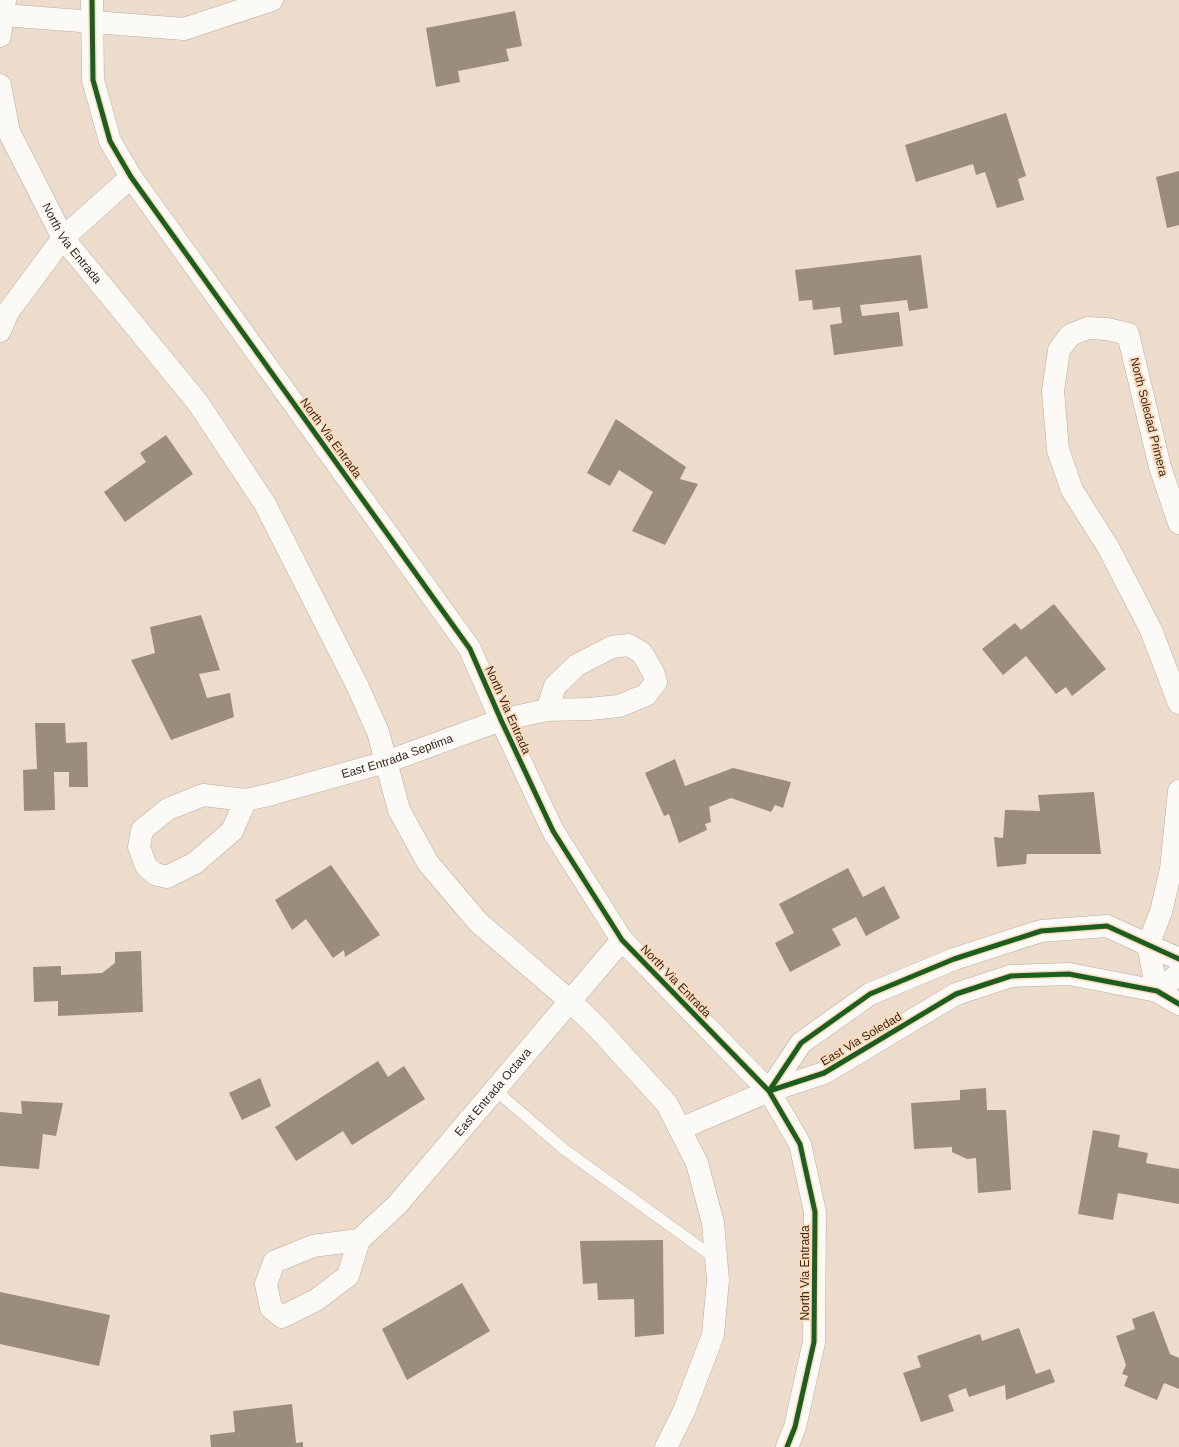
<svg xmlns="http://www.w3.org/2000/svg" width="1179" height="1447" viewBox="0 0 1179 1447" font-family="Helvetica,sans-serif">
	<rect width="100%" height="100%" fill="#eddccb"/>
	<!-- building -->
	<path fill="#9a8c7e" d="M515,11L522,46L506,49L509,61L458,71L460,82L436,87L426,28Z
		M1006,113L1026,176L1018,179L1024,200L997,208L985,172L976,175L973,164L916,182L905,145Z
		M1179,171V225L1167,228L1156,177Z
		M921,255L928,308L909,311L907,300L860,305L862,316L899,312L903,346L834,355L830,325L842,323L840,307L813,310L812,300L799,301L795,270Z
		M616,419L686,467L680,479L698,484L665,545L632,531L653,492L619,470L610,486L587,473Z
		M166,435L193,474L125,522L104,492L146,462L140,453Z
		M1054,604L1106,669L1072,696L1066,687L1056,694L1026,656L1003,675L982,649L1015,623L1021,630Z
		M201,615L220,670L199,674L207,698L230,693L234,717L171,740L131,660L155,653L150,627Z
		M35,723H65L66,743L87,742L88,787H69V772H54L55,810L24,811L23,770L37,769Z
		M675,759L685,786L733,768L791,782L783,808L775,805L771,812L731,798L709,807L711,822L705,824L707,830L679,843L669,814L664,816L645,773Z
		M1094,792L1101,854H1027L1026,864L997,867L994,837L1003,838L1005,810L1040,811L1038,795Z
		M331,865L380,935L345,957L344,950L333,958L306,919L292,930L275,900Z
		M848,868L863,897L884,886L900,918L866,936L856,917L832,929L841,945L790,972L775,943L794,933L779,904Z
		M141,951L143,1012L58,1016V1001L34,1002L33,967L61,966V975L102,973L115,963V952Z
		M378,1061L388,1077L404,1066L425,1099L352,1145L343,1131L296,1161L275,1127Z
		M260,1078L271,1106L242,1120L229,1093Z
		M986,1088L987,1110H1006L1011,1190L978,1193L976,1158L967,1159L952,1152V1147L914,1149L911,1103L960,1100V1090Z
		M21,1101L63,1103L56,1136L43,1134L39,1169L0,1166V1112L22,1114Z
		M1093,1130L1120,1135L1118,1147L1148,1153L1146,1163L1179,1169V1204L1118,1193L1113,1220L1078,1214Z
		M663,1240L664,1334L635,1337L634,1299L598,1300L597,1283L583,1284L580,1241Z
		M462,1283L490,1331L407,1380L382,1329Z
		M0,1292L110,1315L99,1366L0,1344Z
		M1154,1311L1170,1354L1179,1358V1389L1164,1383L1157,1400L1124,1386L1128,1376L1122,1374L1126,1365L1116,1336L1135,1329L1132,1319Z
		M1019,1328L1036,1374L1050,1369L1055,1382L1006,1400L1005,1385L969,1397L966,1388L948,1395L954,1411L921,1422L903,1373L921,1367L917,1356L980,1334L982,1341Z
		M292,1404L296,1443L303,1442V1447H211L210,1435L235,1432L233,1411Z"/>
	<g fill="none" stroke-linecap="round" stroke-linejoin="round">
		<!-- service casing -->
		<g stroke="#bcad9d" stroke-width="12">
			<path id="service" d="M495,1090L565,1150L716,1259"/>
		</g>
		<!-- minor casing -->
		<g stroke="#bcad9d" stroke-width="23">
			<g id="minor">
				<path d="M92,0L93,80L110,141L131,177L470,649L501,720L553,831L622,940L769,1091L800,1144L815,1212L814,1342L795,1427L787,1447"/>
				<path d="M3,15L184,29L272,0"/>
				<path d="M0,36L5,0"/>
				<path id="s1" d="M0,85L9,132L63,238L198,403L265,504L357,685L378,732L399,810L428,863L479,923L570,1001L596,1026L667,1104L697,1163L713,1223L718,1280L713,1335L684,1411L666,1447"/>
				<path d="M0,331L8,312L63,238L131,177"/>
				<path d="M1179,523L1160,467L1128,334L1107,329L1088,328L1070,335L1059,350L1053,391L1058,450L1072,490L1108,547L1151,630L1179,703"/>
				<path d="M1179,791L1171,869L1161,912L1148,945L1157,991L1179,974"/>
				<path id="s2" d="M246,800L232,831L195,863L167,877L155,874L146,866L139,847L142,830L168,809L203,795L246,800L272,794L386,762L501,720L547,710L589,709L619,706L646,695L656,682L653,672L642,653L629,645L612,647L577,665L555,686L547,710"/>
				<path d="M1179,959L1107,926L1041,931L954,959L870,994L801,1043L769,1091L824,1073L956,994L1011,976L1069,974L1157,991L1179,1004"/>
				<path d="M680,1129L769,1091"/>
				<path id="s3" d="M359,1240L313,1246L274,1262L266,1284L271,1308L282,1317L316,1300L348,1276L359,1240L397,1205L622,940"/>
			</g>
		</g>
		<!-- service -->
		<use href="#service" stroke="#fcfaf7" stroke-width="11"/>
		<!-- minor -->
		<use href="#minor" stroke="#fcfaf7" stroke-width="22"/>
		<!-- cycleway casing -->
		<g stroke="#fcdcbc" stroke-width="8">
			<path id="cycleway" d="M92,0L93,80L110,141L131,177L470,649L501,720L553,831L622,940L769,1091L800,1144L815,1212L814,1342L795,1427L787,1447
				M1179,959L1107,926L1041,931L954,959L870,994L801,1043L769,1091L824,1073L956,994L1011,976L1069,974L1157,991L1179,1004"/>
		</g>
		<!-- cycleway -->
		<use href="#cycleway" stroke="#1b5e20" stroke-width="5"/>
	</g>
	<g text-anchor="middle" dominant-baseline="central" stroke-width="4" stroke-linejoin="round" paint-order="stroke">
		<!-- street labels -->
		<g font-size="12" fill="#382819" stroke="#fcdcbc">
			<text stroke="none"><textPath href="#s1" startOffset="176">North Via Entrada</textPath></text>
			<text transform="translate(1149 417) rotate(76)">North Soledad Primera</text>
			<text transform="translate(331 438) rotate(54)">North Via Entrada</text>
			<text transform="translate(508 710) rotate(66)">North Via Entrada</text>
			<text stroke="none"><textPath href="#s2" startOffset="448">East Entrada Septima</textPath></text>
			<text transform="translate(676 981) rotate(46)">North Via Entrada</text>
			<text transform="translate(861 1039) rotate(-31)">East Via Soledad</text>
			<text stroke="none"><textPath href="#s3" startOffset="466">East Entrada Octava</textPath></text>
			<text transform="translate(805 1273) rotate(-90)">North Via Entrada</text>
		</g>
	</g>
</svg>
